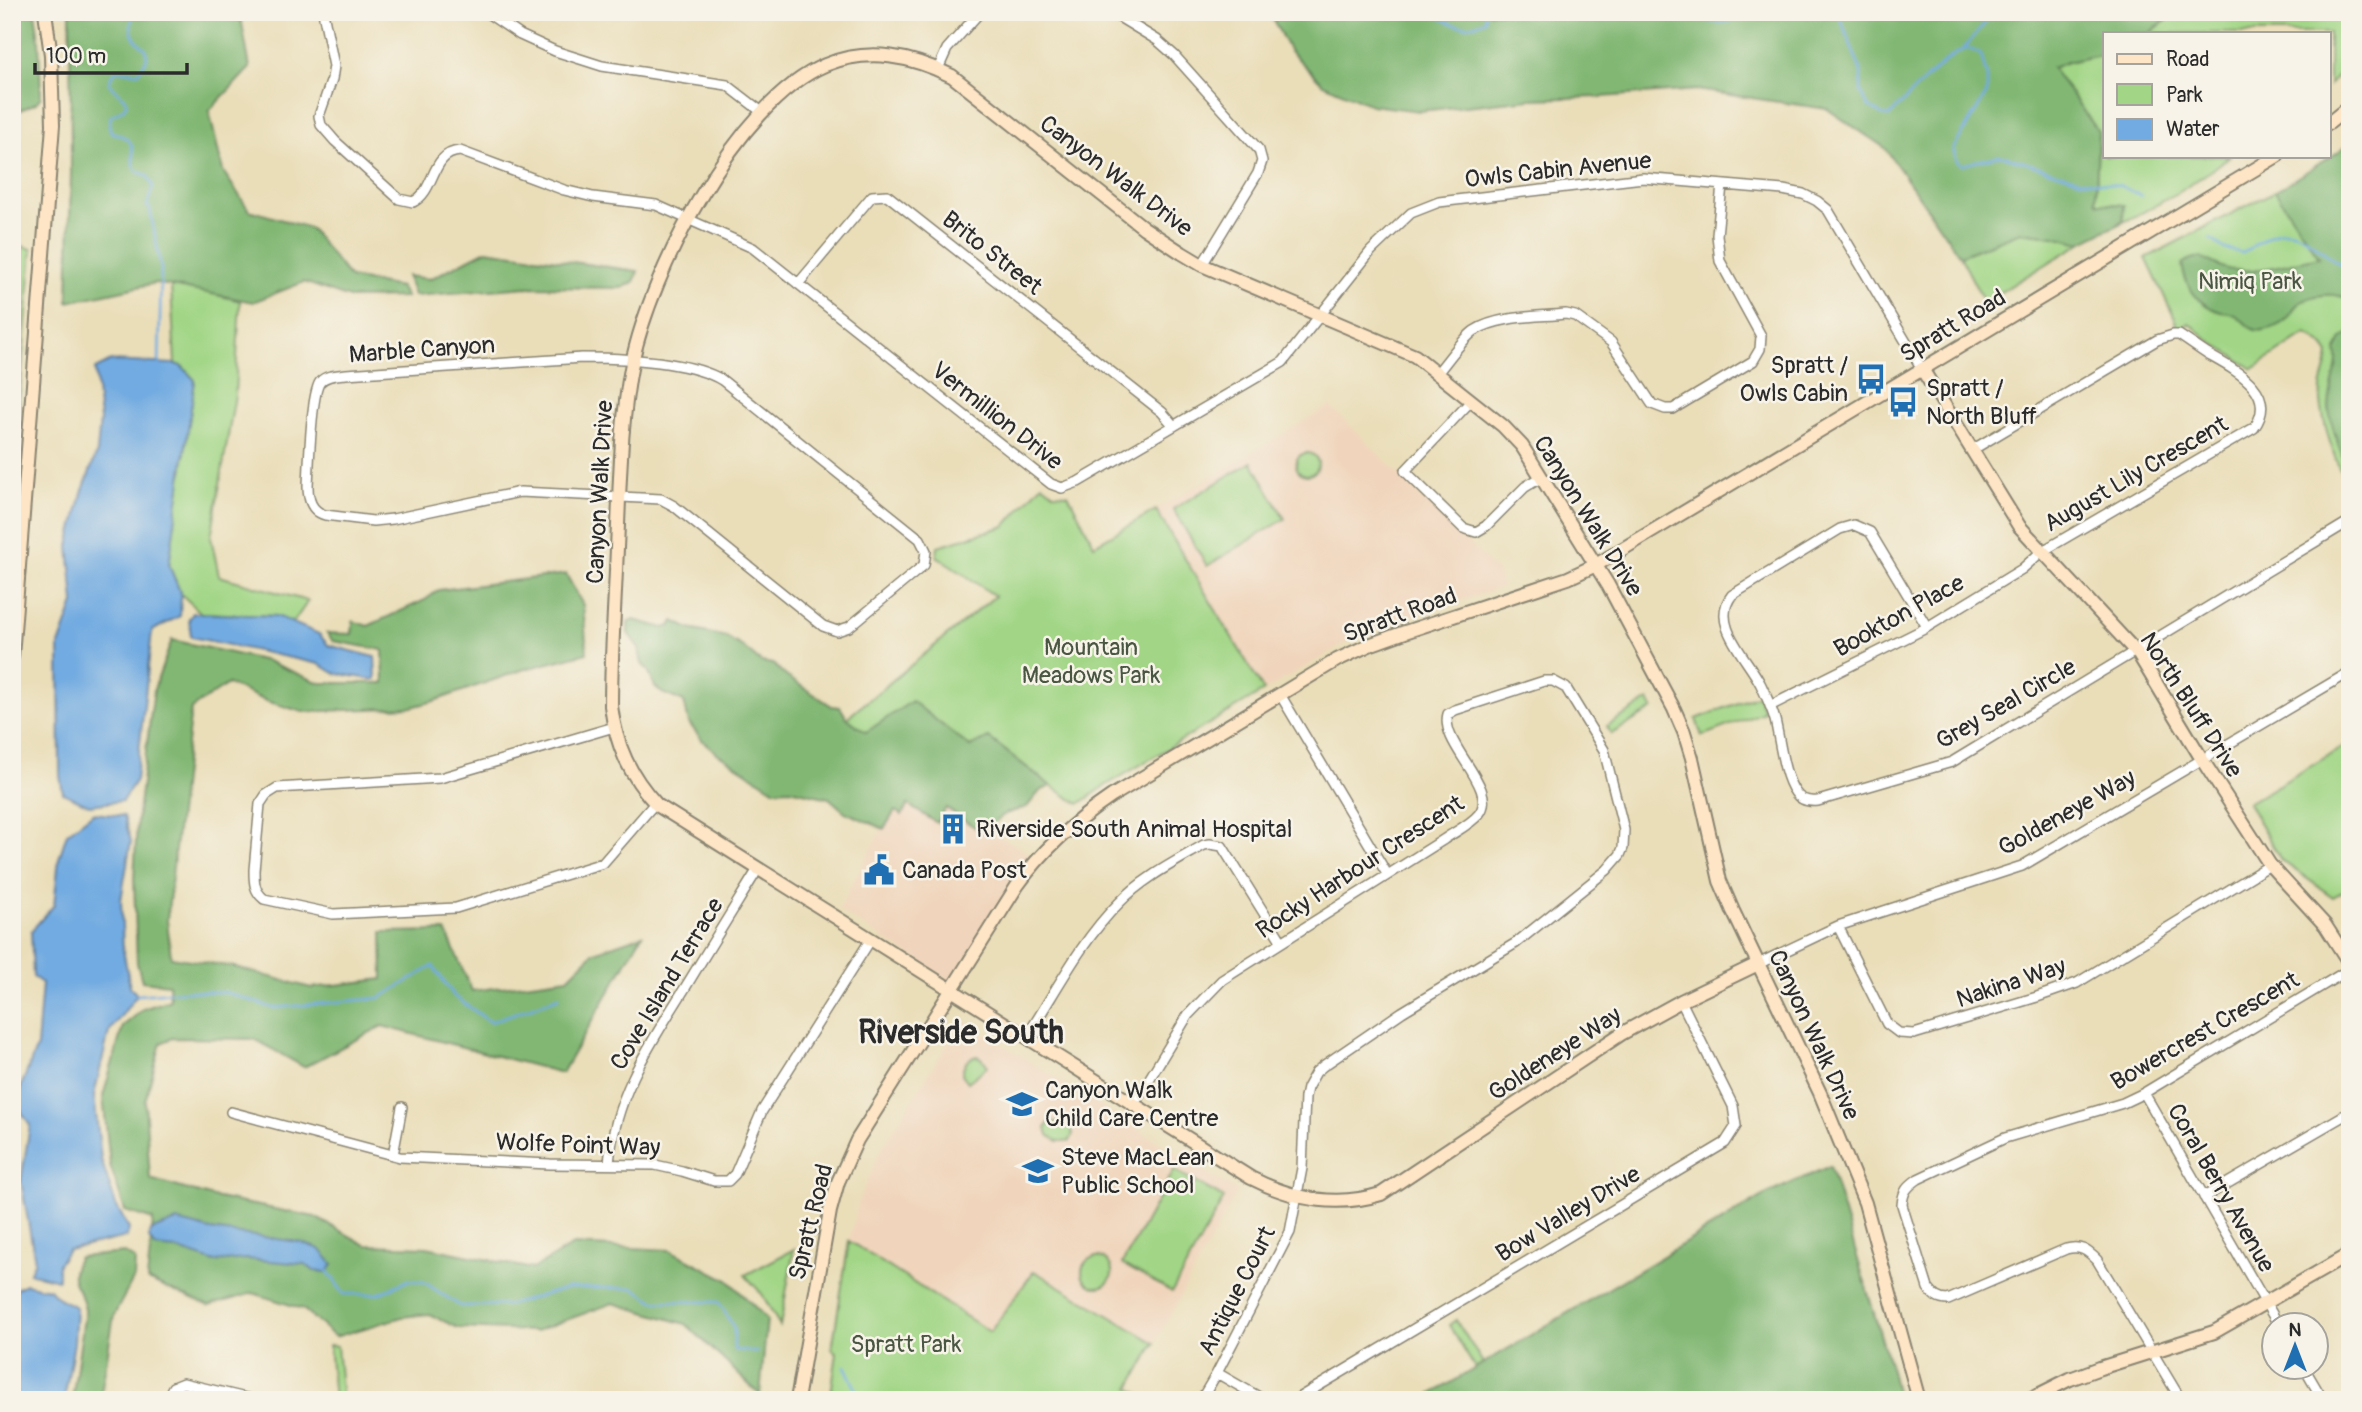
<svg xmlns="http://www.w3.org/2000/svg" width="2362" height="1412" viewBox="0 0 2362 1412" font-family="Pangolin,sans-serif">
	<rect width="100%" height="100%" fill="#f7f3e8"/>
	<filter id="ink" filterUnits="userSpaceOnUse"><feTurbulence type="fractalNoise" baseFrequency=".0143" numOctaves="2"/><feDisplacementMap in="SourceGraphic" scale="14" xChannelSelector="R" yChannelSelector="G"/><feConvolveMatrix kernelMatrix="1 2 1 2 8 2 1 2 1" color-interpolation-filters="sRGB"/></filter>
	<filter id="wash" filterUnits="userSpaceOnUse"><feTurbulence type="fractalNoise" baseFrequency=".00686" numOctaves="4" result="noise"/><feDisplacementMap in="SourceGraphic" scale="28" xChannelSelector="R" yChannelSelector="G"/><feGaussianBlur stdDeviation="1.57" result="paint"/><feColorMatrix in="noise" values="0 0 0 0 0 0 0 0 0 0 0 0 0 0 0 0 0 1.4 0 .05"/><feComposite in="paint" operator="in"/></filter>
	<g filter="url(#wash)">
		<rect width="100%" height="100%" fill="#eadeb9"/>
		<!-- built -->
		<path fill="#f0d5bc" d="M1330,406L1497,571L1502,587L1391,623L1344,644L1264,691L1156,510Z
			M907,798L945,801L1033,857L951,982L839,910L895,803Z
			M963,1020L1237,1192L1155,1343L1034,1272L991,1332L849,1241L859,1201L881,1150Z"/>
		<!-- green -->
		<path fill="#a2d686" stroke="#668058" stroke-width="2" d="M2178,12H2350V64L2329,85V33H2149Z
			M2105,54V156H2230C2195,184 2154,208 2113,227L2123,220L2103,203H2098L2096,200L2098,131L2052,68L2067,62Z
			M2275,191L2350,301V490C2337,469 2318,413 2321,388C2323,377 2327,366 2329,355C2325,346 2315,338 2306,334L2253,369L2213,343L2189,323L2181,329L2176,327L2177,323L2146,258Z
			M2020,232L2054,236L2081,243L1984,302L1960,256Z
			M14,244L32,249L12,492V245Z
			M171,286L194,289L240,301L235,395L211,537L219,576L308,601L293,623L277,616L201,613L181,594L169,565L195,380L182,366L175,364Z
			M1296 464a11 11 0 1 1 22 0a11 11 0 1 1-22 0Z
			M1252,462L1285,519L1207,566L1173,509Z
			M1042,484L1054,493L1068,494L1094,545L1156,510L1264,691L1105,786L1079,804L1051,786L989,738L970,747L912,702L866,733L847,718L995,596L937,556L938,546L1005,526Z
			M1758,695L1764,712L1702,736L1696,719Z
			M1649,700L1653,709L1611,734L1607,726Z
			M2350,743V887L2333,897L2281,860L2248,803Z
			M977,1056L982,1058L988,1066L968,1082L962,1074C963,1064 967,1058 977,1056Z
			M1050,1122C1060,1122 1069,1123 1073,1134L1070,1141H1058L1048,1135L1046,1127Z
			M1174,1170L1224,1198L1172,1292L1122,1264Z
			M849,1241L990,1332L1034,1271L1155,1343L1130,1388L1150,1400H1131L1124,1396L1121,1400H830L837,1353L832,1349Z
			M794,1249L780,1326L762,1294L745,1275Z
			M1082 1272a15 15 0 1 1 30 0a15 15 0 1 1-30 0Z
			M1456,1320L1483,1363L1475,1368L1449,1325Z
			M329,1345L337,1346L342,1400H334Z"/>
		<!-- forest -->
		<path fill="#81b773" stroke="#56714f" stroke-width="2" d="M12,12H35L39,40L41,97L36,103L12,114Z
			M70,12H240L250,68L209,111L223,171L249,210L310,228L350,278L400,287L406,297L349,298L304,282L253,302L156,283L68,302L71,172Z
			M1269,12H2178L2149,33H2105V54L2067,62L2052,68L2098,131L2096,200L2098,203L2124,205L2123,220L2113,227L2081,243L2054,236L2020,232L1960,256L1885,148L1827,109L1697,90L1601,97L1530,99L1420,111L1371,105L1323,84L1289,50Z
			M2350,142V301C2337,291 2311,294 2298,304C2296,306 2293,311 2292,313C2286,322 2275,328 2264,330C2251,333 2247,323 2237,316C2232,313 2227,313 2221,312C2199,306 2185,287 2182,264C2202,248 2211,267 2232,270C2260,273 2292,262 2319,257L2275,191L2338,152Z
			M486,250L623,269L638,271L634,282L622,288L528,287L414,296L407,276L430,279Z
			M2350,333V477C2343,457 2331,429 2329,409C2328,392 2341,363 2336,350L2342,339Z
			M566,574L583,605L587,653L522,670L434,701L412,707L303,712L266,701L228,684L191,709L167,920L171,957L234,967L311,988L383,979L382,932L446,931L472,991L568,978L594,952L642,935L562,1073L382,1026L304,1067L254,1039L172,1038L161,1043L145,1101L150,1179L213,1197L315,1217L366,1245L427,1247L533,1269L573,1245L670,1250L728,1280L767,1319L760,1395L686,1324L613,1303L536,1331L458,1328L429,1314L402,1317L335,1337L303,1309L253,1293L209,1306L147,1280L153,1220L125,1211L110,1165L103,1096L123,1026L143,1009L170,1000L169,984L142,981L137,963L134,880L137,821L154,689L172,640L267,661L320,683H384L383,650L333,641L327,633L352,634L353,621L368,626L425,600L439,590Z
			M634,620L664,628L671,626L674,621L690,629L726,637L743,647L761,662L773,664L786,676L832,706L840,707L847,718L866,732L912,701L970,747L989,738L1051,786L1040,791L1027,807L1005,814L982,832L946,808L937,823L908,805L902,815L895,811L884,829L845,812L829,798L790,789L775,790L717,753L702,740L689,723L684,702L662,693L655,687L648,670L642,664L639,649L628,633V622Z
			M1830,1166L1891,1370L1898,1400H1422L1767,1194Z
			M125,1253L135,1260L134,1278L114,1315L100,1400H72L85,1311C83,1286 63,1284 79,1257Z"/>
		<!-- water -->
		<path fill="#72abe1" stroke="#4e6b86" stroke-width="2" d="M111,361L175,364L181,366L195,380L169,565L181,594L180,616L152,631L136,780L122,801L89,805L63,793L60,776L59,645L74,603L69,546L82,493L97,452L100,420L95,369Z
			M193,613L277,616L319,634L328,645L375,657L376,680L334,673L319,664L191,637L189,619Z
			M93,813L124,816L131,841L121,900L123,949L130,986L137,995L109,1032L94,1095L101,1159L116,1205L129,1229L127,1237L68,1250L58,1264V1280L29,1273L35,1261L21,1181L30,1125L15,1102L37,1046L42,983L33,977L31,931L54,905L59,858L67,833Z
			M177,1221L211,1230L299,1242L320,1249L333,1264L328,1272L314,1271L305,1264L246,1259L215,1262L176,1249L155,1247L149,1239L150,1231Z
			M25,1284L49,1289L60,1299L76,1307L74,1343L64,1400H12V1291Z"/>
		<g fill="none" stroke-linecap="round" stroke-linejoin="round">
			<!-- stream -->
			<path stroke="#72abe1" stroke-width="2.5" d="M135,12C127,28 132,39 146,49L147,58L139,72C125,75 115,61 109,83C114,91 123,93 127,103L123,109L111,116L109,125L111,132C134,139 133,143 133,166L138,172L147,175L153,186L147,206L150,209L161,268L159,365
				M1430,12C1448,23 1465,32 1485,20L1486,12
				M1565,12L1570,14L1575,12
				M1701,12L1703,18C1714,27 1740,21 1749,12
				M1838,12L1861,71V92L1868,106L1882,115L1889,116C1905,101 1947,53 1966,49C1972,48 1976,52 1981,55L1987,77V93L1953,149L1957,161L1962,165L1998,156L2007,157L2081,180L2119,185L2141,196
				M1963,50L1994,12
				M2211,239L2225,249L2243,253C2254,246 2266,236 2277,232C2306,224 2325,261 2350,269
				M137,995L184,991L225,992L273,1008L380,998L433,966L454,996L490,1022L559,997
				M326,1269L344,1294H378L409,1280L424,1282L460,1306L509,1305L568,1288H634L654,1301L719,1302L734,1328V1350L757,1352
				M845,1366L861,1400"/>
		</g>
	</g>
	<g filter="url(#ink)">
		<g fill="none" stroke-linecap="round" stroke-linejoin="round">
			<!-- street casing -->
			<g stroke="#8a8472" stroke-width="12">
				<path id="street" d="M323,12L334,66L332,79L319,116L321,125L335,141L399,199L413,202C436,191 430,153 460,151L564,190L593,197L656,205L753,248L1051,484L1062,488L1078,482L1283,362L1371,251L1411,213L1439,202L1643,178L1783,190L1803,194L1817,201L1828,210L1922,369
					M486,12L520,35L555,51L602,66L727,85L762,112
					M1111,12L1157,40L1174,55L1259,150L1262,161L1258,173L1202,265
					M938,69L947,49L980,12
					M798,284L872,196L887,195L1162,412L1174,426
					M582,358C622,358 688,360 722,380L920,539L926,551L924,565L849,627L837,631L823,626L674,506L661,499L520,492L393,519L373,521L325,515C311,511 308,499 308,486C309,467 311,394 320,382C326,375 337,375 346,374Z
					M1438,372C1449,359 1460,342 1474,331C1499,315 1538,317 1566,314L1575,316L1611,342L1652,404L1665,409H1673L1753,361L1760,349L1761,336L1720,261L1717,235L1722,185
					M1471,401L1405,471L1463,528L1476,532L1486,526L1525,487L1542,477
					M1927,627L1870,532L1854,525L1840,529L1732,595C1709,624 1748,658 1761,685C1766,696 1772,708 1775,720C1780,740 1783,775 1795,792C1800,800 1809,802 1818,801L1952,762L2350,521
					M1281,696L1387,874
					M1770,706L1924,629L2022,569L2041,552L2254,428C2280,391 2233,369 2207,354C2198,348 2188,341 2179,335H2173L2157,340L1972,450
					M614,727L440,778L277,788L266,795L260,804L254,870C254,882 254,891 264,899L333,914L456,908L603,863L655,803
					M1838,926L1887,1024L1899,1033L1914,1034L2037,997L2077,983L2270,865
					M1758,964L1838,926L2022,866L2350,672
					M1027,1036C1056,991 1081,941 1119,903C1143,878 1175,862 1204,845L1210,844L1222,846L1282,942
					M2144,1093L2278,1324
					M1133,1106L1188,1015L1222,980L1443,840C1454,832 1470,825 1479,814C1500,788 1439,744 1448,714L1455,710L1544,681H1553L1566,688L1604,750L1624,830L1623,848L1620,855L1607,870L1516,943L1402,1012L1323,1066L1316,1072L1307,1088L1305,1097L1302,1168L1290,1232L1217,1373L1201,1400
					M231,1112L400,1157L550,1164L655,1165L682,1171L714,1181H728L735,1174L762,1111L871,939
					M393,1155L402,1107
					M609,1163C615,1095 650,1044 685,988C709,948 734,908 758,869
					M2204,1197L2350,1112
					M2303,1366L2323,1400
					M1217,1373L1264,1400
					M166,1400L173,1387L183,1383L254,1400
					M1295,1400L1725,1143L1736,1126L1733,1106L1681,1001
					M2181,1400L2097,1260C2087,1250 2080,1245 2066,1249L1948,1300C1938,1300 1934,1296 1928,1288L1902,1205C1903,1191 1907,1187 1918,1179L2005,1138L2123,1103L2144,1093L2350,969"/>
			</g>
			<!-- secondary casing -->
			<g stroke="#8a8472" stroke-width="16">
				<path id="secondary" d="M2329,123L2350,106
					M1922,369L2019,526L2139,655L2203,761L2270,865L2325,925L2350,964
					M12,657L53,125L51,55L45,12
					M1758,964L1681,1001L1621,1034L1381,1194C1336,1208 1292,1199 1251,1178L657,805C630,776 616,746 611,706C611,653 615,600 617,548C620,486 620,424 632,363C651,272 736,103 825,65C869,47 911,56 952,76L1144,228L1182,253L1202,265L1415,356L1503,426L1522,446L1608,585L1674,709L1684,732L1692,758L1720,881L1733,911L1820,1093L1865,1203L1919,1400
					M797,1400L830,1211L838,1182L857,1140L1017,886C1043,849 1075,821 1112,796L1337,660L1369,645L1405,632L1568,578L1596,565L2277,156
					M2028,1400L2070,1379L2100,1368L2214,1332L2350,1254"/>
			</g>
			<!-- street -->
			<use href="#street" stroke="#fff" stroke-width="9"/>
			<!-- secondary -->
			<use href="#secondary" stroke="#fde5c5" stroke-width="12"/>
		</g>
	</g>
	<!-- icons -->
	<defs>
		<g id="bus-bare" transform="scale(2.415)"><path d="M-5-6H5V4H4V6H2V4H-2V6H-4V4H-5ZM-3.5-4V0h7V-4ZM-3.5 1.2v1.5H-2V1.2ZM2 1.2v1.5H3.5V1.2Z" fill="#1f6fb2" stroke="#f7f3e8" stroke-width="2.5" paint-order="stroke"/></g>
		<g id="building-bare" transform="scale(2.415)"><path d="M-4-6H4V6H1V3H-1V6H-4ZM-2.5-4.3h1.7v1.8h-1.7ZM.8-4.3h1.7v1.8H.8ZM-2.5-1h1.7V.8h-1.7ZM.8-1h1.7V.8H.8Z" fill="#1f6fb2" stroke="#f7f3e8" stroke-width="2.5" paint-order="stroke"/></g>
		<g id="civic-bare" transform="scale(2.415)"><path d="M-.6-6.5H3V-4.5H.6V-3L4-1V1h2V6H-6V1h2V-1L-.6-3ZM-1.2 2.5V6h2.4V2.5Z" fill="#1f6fb2" stroke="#f7f3e8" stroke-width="2.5" paint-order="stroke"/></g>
		<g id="school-bare" transform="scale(2.415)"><path d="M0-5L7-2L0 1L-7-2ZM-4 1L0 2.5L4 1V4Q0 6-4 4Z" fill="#1f6fb2" stroke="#f7f3e8" stroke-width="2.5" paint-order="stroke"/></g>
	</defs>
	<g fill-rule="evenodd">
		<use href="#bus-bare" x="1871" y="379"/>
		<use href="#bus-bare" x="1903" y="402"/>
		<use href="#building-bare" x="953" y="829"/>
		<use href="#civic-bare" x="879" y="870"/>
		<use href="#school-bare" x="1022" y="1104"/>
		<use href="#school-bare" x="1038" y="1171"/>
	</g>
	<g text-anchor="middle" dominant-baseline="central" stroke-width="5" stroke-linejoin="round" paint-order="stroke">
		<!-- street labels -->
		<g font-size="24" fill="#2b2b2b" stroke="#f7f3e8">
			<text transform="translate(1558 170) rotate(-6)">Owls Cabin Avenue</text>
			<text transform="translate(1116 176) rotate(37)">Canyon Walk Drive</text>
			<text transform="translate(992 253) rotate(38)">Brito Street</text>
			<text transform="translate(1953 326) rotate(-31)">Spratt Road</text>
			<text transform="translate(422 350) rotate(-4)">Marble Canyon</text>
			<text transform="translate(997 416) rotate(38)">Vermillion Drive</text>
			<text transform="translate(2136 474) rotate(-30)">August Lily Crescent</text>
			<text transform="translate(600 492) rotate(-87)">Canyon Walk Drive</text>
			<text transform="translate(1588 516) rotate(58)">Canyon Walk Drive</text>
			<text transform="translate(1400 615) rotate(-20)">Spratt Road</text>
			<text transform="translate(1899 616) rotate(-29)">Bookton Place</text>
			<text transform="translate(2006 704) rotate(-30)">Grey Seal Circle</text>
			<text transform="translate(2191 705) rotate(57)">North Bluff Drive</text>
			<text transform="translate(2067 813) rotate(-29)">Goldeneye Way</text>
			<text transform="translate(1360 867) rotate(-33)">Rocky Harbour Crescent</text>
			<text transform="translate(2011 983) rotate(-18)">Nakina Way</text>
			<text transform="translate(667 984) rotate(-59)">Cove Island Terrace</text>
			<text transform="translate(2205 1031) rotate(-30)">Bowercrest Crescent</text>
			<text transform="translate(1814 1035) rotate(65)">Canyon Walk Drive</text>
			<text transform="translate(1555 1054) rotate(-33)">Goldeneye Way</text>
			<text transform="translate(578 1145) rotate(2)">Wolfe Point Way</text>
			<text transform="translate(2221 1188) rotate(60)">Coral Berry Avenue</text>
			<text transform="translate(1568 1214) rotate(-31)">Bow Valley Drive</text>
			<text transform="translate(811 1222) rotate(-76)">Spratt Road</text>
			<text transform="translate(1237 1291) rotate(-63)">Antique Court</text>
		</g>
		<!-- park labels -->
		<g font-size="24" fill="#495642" stroke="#f7f3e8">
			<text x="2250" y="281">Nimiq Park</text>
			<text x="1091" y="647">Mountain<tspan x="1091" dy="28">Meadows Park</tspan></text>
			<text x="906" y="1344">Spratt Park</text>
		</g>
		<!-- poi labels -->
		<g font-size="24" fill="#2b2b2b" stroke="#f7f3e8" text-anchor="start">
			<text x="1848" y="365" text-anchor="end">Spratt /<tspan x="1848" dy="28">Owls Cabin</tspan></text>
			<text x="1926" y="388">Spratt /<tspan x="1926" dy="28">North Bluff</tspan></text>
			<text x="976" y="829">Riverside South Animal Hospital</text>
			<text x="902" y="870">Canada Post</text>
			<text x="1045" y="1090">Canyon Walk<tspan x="1045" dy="28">Child Care Centre</tspan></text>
			<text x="1061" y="1157">Steve MacLean<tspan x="1061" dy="28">Public School</tspan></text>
		</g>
		<!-- district labels -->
		<g font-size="32" font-weight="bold" fill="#2b2b2b" stroke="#f7f3e8">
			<text x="961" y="1033">Riverside South</text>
		</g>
	</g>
	<!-- margin -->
	<rect width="2362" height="1412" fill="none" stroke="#f7f3e8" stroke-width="42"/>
	<!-- legend -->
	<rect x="2103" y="32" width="228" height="126" fill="#f7f3e8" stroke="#a5a39c" stroke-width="2"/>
	<rect x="2117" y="54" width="35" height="10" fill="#fde5c5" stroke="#a5a39c" stroke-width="2"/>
	<text x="2166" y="66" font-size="21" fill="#2b2b2b">Road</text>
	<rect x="2117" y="84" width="35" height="21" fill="#a2d686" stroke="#a5a39c" stroke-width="2"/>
	<text x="2166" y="102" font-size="21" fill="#2b2b2b">Park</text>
	<rect x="2117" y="119" width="35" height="21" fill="#72abe1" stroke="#a5a39c" stroke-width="2"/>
	<text x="2166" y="136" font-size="21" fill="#2b2b2b">Water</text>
	<!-- north arrow -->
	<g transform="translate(2295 1346)"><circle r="33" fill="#f7f3e8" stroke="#a5a39c" stroke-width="2"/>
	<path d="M0-5L12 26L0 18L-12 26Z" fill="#1f6fb2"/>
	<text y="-10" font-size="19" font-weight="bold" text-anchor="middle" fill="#2b2b2b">N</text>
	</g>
	<!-- scale -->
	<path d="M35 63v10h152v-10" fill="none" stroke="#2b2b2b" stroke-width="3.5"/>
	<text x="46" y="63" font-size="21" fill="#2b2b2b" stroke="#f7f3e8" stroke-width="5" paint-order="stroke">100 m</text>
</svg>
